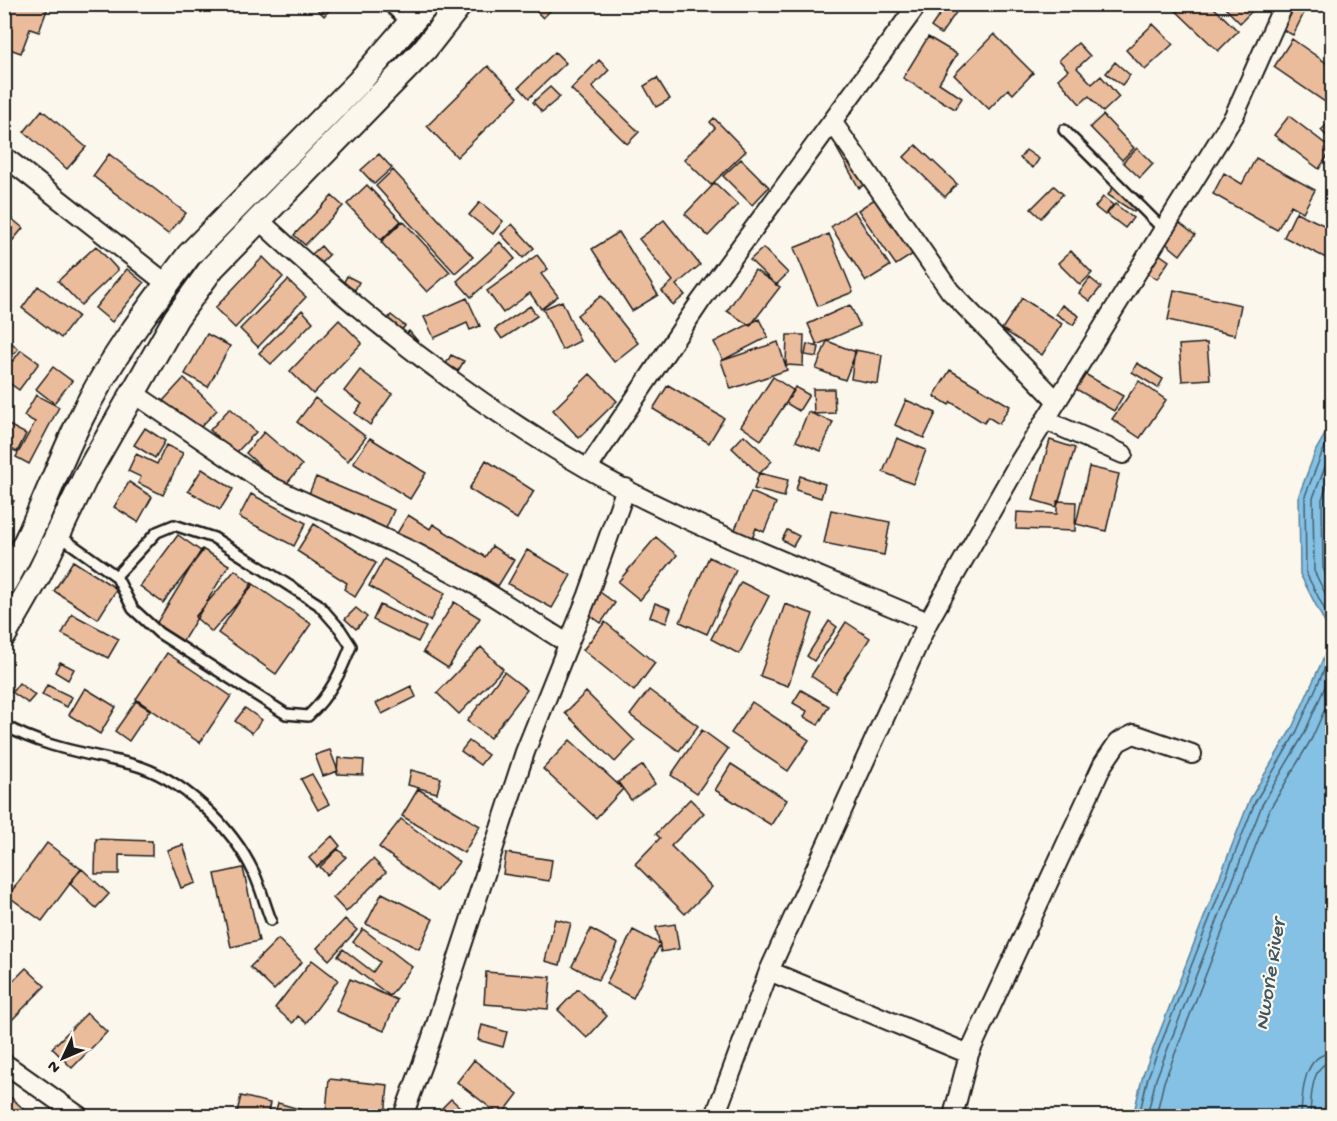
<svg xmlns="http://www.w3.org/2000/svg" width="1337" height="1121" viewBox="0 0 1337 1121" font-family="'Gochi Hand',sans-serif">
	<rect width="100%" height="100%" fill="#fbf7ec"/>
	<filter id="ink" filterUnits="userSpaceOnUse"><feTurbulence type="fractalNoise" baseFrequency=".0167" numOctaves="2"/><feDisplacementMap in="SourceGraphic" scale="12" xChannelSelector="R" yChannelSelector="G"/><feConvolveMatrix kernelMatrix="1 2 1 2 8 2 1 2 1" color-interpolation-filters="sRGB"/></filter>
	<g filter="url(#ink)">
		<!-- water -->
		<path fill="#85c1e5" stroke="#5b7f95" stroke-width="1.5" d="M1332,422V1056L1324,1116H1133L1143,1075L1250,799L1292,728L1328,648L1327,627L1300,574L1299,495L1316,450Z"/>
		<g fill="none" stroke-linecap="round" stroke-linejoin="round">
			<!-- shore -->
			<path stroke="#465e6c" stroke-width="1.5" d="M1332,434L1322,453L1305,496L1306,573L1332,624
				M1332,449L1313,498L1314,571L1332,607
				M1332,471L1322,499L1323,568L1332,588
				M1139,1116L1148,1077L1255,802L1297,731L1332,652
				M1147,1116L1156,1079L1262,805L1304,734L1332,671
				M1156,1116L1164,1082L1270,809L1312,738L1332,693
				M1301,1116C1302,1094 1303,1054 1332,1053
				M1310,1116C1311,1099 1311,1063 1332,1062"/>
		</g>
		<!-- building -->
		<path fill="#ebbc9c" stroke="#1c1c1c" stroke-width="1.5" d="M8,4H49L39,32L30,29L21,53L4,47V15Z
			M312,4H335L324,16Z
			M947,4H962L941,34L931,27Z
			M1169,4H1210L1238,31L1218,51Z
			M1221,4H1259L1240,23Z
			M1296,4L1307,7L1293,35L1283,30Z
			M544,5L550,11L543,18L537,12Z
			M1153,24L1173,44L1145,70L1126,50Z
			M994,34L1033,73L1013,94L1008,89L989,109L954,75Z
			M928,37L957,54L939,83L962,98L955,109L903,78Z
			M1292,39L1332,67L1331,106L1274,67Z
			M1078,43L1090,56L1077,68L1092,84L1101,76L1119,97L1103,112L1089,96L1080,104L1058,79L1068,70L1059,60Z
			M555,52L566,63L529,98L519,87Z
			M599,60L609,70L592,87L639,132L627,144L571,89Z
			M1115,62L1130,75L1122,85L1106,73Z
			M488,66L518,97L457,157L427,126Z
			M657,78L670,99L656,107L644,86Z
			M550,87L560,97L542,112L533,102Z
			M42,110L86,147L67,169L24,132Z
			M1103,115L1134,148L1122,160L1090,127Z
			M1289,116L1332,149L1319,169L1274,135Z
			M714,118L746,151L711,185L684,159L715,128L710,122Z
			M1332,120V142L1321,130Z
			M848,141L871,181L859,188L836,147Z
			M916,145L957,184L945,197L904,157Z
			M1137,148L1153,164L1140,178L1123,162Z
			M1026,150L1039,159L1033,168L1020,158Z
			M109,154L186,213L168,234L93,176Z
			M379,154L392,168L374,184L361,170Z
			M1256,158L1315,190L1303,212L1291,205L1277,230L1213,194L1224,173L1242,184Z
			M741,159L769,187L752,205L723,176Z
			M393,170L473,257L455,273L376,186Z
			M1117,181L1143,198L1134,212L1108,195Z
			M715,183L738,205L708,236L685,214Z
			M367,185L401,221L381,240L347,204Z
			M1054,186L1063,194L1041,218L1031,209Z
			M881,195L919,250L896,265L858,210Z
			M332,196L343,206L305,245L294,235Z
			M1103,197L1113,205L1105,215L1095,207Z
			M480,202L503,221L493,234L469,215Z
			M1115,204L1133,218L1125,228L1107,214Z
			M854,211L890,266L866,281L831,227Z
			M1296,212L1332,229V261L1284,237Z
			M5,213L23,228L4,251V213Z
			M664,220L700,265L676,285L685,295L673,305L662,291L673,281L639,239Z
			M403,221L450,272L427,292L381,242Z
			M1178,222L1195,235L1180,255L1163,241Z
			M512,224L534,248L523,258L501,234Z
			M619,232L658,295L632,311L592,249Z
			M829,234L853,292L818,306L794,248Z
			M500,242L515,259L471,297L457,281Z
			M96,246L118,270L81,305L58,281Z
			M321,246L329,255L321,263L312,254Z
			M763,248L788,273L776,285L750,260Z
			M1071,251L1092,273L1080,285L1058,263Z
			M1159,254L1169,261L1157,279L1147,273Z
			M537,255L548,269L541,274L558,296L541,309L530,293L503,313L487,291Z
			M263,257L283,277L235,328L215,308Z
			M127,269L144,283L112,322L95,308Z
			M755,270L780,287L750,326L727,311Z
			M347,276L359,282L355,290L343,284Z
			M1090,278L1101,287L1090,301L1079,293Z
			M288,280L306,297L258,347L240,329Z
			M38,286L78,316L61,338L22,308Z
			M1174,290L1241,305L1235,335L1168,320Z
			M601,296L638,343L614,362L577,315Z
			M467,298L480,326L470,330L467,323L434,338L424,317Z
			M1022,298L1062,324L1042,355L1002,329Z
			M562,301L580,341L562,350L543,309Z
			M850,305L860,326L817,345L808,324Z
			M1062,305L1079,316L1073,325L1056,314Z
			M530,306L537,316L502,339L495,329Z
			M302,310L313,322L271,364L259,353Z
			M391,315L405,326L397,335L384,324Z
			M759,319L768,337L723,360L714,342Z
			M339,320L362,343L313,394L290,371Z
			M409,331L429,354L402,337Z
			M207,334L230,346L208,387L185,374Z
			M4,335L18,349L11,357L4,351Z
			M787,335H804L803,366L786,365Z
			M827,341L856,352L845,380L816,369Z
			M778,342L787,370L731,389L721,361Z
			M1207,343L1210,379L1182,381L1179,345Z
			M807,344L819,347L817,357L805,355Z
			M21,350L39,363L19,390L4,379V355L13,361Z
			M855,350L882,355L878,384L851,379Z
			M451,355L464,361L458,371L446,364Z
			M1137,363L1163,379L1158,388L1132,372Z
			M53,367L72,381L54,403L36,389Z
			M360,370L392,394L370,425L355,413L362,404L344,391Z
			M950,370L1010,406L999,424L988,417L984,423L951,402L949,405L934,396Z
			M590,374L617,401L579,438L553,410Z
			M1085,374L1123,396L1114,411L1076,389Z
			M773,377L794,391L761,440L741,426Z
			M184,378L217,410L194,434L162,402Z
			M1139,381L1166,400L1140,438L1112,419Z
			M668,385L724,418L709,443L653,409Z
			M795,387L809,395L799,411L786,403Z
			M813,389H834L835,413L814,414Z
			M36,395L59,407L29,464L16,457L35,422L24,416Z
			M315,398L366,437L348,461L297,422Z
			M906,400L936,413L924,438L895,425Z
			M230,408L256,432L235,454L210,430Z
			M808,412L833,422L821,451L796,441Z
			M5,423L26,434L17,452L4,445Z
			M145,428L165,441L155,458L134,445Z
			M264,432L302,465L284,487L246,453Z
			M744,435L772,461L759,474L732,448Z
			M370,438L426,473L410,499L353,463Z
			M897,438L926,450L913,484L883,472Z
			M1050,440L1075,448L1057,507L1033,500Z
			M166,445L183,453L163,495L138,483L141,477L128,471L136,454L157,464Z
			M486,460L534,491L517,519L469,489Z
			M1089,467L1119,474L1106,531L1076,524Z
			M202,469L233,489L220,510L188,491Z
			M759,473L788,480L784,497L754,489Z
			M800,476L825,484L821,498L796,490Z
			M316,477L394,510L384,533L306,501Z
			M129,482L152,497L138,522L114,507Z
			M751,492L776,503L764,532L756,528L751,542L733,534Z
			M251,494L306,523L294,546L239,517Z
			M4,497L14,501L4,520Z
			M1057,501L1076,502L1075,531L1016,529L1017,512L1057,514Z
			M831,510L890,522L884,555L824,543Z
			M408,515L430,529L433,524L485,557L492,546L514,560L498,586L477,573L472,582L396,535Z
			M314,524L376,563L355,597L344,589L347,583L297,551Z
			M787,530L799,536L793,546L782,540Z
			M178,535L202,552L163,603L140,586Z
			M656,537L677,555L640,600L618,582Z
			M202,549L229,565L183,641L156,624Z
			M527,550L571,575L552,608L508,584Z
			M709,557L736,570L707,634L680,622Z
			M384,559L445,593L430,621L369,586Z
			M73,561L117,589L98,619L54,591Z
			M235,570L253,585L212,632L195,617Z
			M741,582L769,596L739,654L711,639Z
			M252,583L311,624L276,674L218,633Z
			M597,590L615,603L601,623L583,610Z
			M454,602L480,618L448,668L423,652Z
			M655,603L671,609L666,623L650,617Z
			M785,604L813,614L788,686L760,676Z
			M380,605L426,627L418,642L373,620Z
			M356,608L367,617L356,629L345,619Z
			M72,614L119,639L108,658L62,634Z
			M829,621L837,627L814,661L807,656Z
			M605,622L655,663L634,691L583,650Z
			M846,622L870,638L835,692L811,676Z
			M481,647L503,669L459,714L437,693Z
			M167,653L231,696L200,743L136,699Z
			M60,662L74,669L68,680L55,672Z
			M504,672L527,690L490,738L467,721Z
			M19,683L35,695L28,703L12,692Z
			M47,685L72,697L67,707L42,695Z
			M411,686L416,697L382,714L376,703Z
			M85,688L116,707L100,734L69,715Z
			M649,690L698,726L679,751L630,715Z
			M801,690L829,706L818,725L804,717L807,711L793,703Z
			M586,692L635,741L615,762L565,713Z
			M136,701L150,710L129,741L115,731Z
			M752,702L809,740L788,771L731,733Z
			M245,708L262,720L252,733L235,721Z
			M702,730L728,749L697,793L671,775Z
			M570,740L623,789L596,818L543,769Z
			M469,741L488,755L480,765L461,751Z
			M330,750L338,771L323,776L315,755Z
			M338,758L364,760L363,775L337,774Z
			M731,764L787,800L771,825L715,790Z
			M643,765L655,784L631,800L618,782Z
			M411,770L441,778L437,793L408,785Z
			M312,774L329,804L318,810L301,779Z
			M418,789L480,826L464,853L402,816Z
			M690,799L704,813L671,846L712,887L685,914L635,864L660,838L656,834Z
			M401,819L459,862L437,891L379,847Z
			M332,836L340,846L317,867L309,858Z
			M96,839L152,841V856L119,855V874H95Z
			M47,843L81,869L42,921L8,896Z
			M183,845L196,883L181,888L167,850Z
			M338,849L346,857L327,875L320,867Z
			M506,853L552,860L549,881L503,874Z
			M373,859L386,872L346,912L333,898Z
			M243,868L259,941L231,947L215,874Z
			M82,869L109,894L96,908L69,883Z
			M382,893L433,919L419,949L366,924Z
			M345,919L357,930L329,960L317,948Z
			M555,919L571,923L560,965L545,961Z
			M675,924L679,949L661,952L656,927Z
			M363,929L412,967L390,996L338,956L343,949L373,972L380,962L353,942Z
			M591,929L618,944L598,980L572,966Z
			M633,930L660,944L633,998L606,984Z
			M278,939L302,962L274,990L250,967Z
			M312,960L338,980L306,1023L298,1016L293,1023L275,1008Z
			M26,968L45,986L9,1023L4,1018V971L14,980Z
			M486,972L551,977L548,1009L484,1004Z
			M350,979L397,1000L384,1031L336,1011Z
			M578,989L607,1016L587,1038L558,1010Z
			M87,1013L107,1032L72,1068L52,1048Z
			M482,1025L507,1032L503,1047L478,1040Z
			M474,1060L518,1094L501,1116L457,1082Z
			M329,1079L388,1085L385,1116L326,1111Z
			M4,1091L31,1116H4Z
			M241,1096L270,1103L267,1116H236Z
			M451,1099L470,1116H434Z
			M278,1103L306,1111L304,1116H274Z"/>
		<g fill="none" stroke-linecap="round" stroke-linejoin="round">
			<!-- service casing -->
			<g stroke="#1c1c1c" stroke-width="14">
				<path id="service" d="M1064,130L1164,230
					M60,536L116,576L133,609L159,633L286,714L308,716C330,695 340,674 351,646L340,629L318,604L214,538L174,525L157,532L116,576
					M4,725C41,747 90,754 131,764C181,777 232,826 254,873C261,888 265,905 271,920"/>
			</g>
			<!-- minor casing -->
			<g stroke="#1c1c1c" stroke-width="22">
				<path id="minor" d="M393,4L412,22
					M833,123L950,291L1057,401
					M4,156L167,284
					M260,221C377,330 523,443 669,511C754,551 842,585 928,622
					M132,392L270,486L416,553L469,581L567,643
					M1045,420L1123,454
					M588,468L700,302L918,4
					M769,971L969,1054L953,1116
					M969,1054L1103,764L1118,742L1134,734L1192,754
					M4,1063L79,1116
					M403,1116L431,1040L525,752L588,595L626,488
					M715,1116L769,971L928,622L1018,464L1234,116L1284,4"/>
			</g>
			<!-- secondary casing -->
			<g stroke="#1c1c1c" stroke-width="28">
				<path id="secondary" d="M4,583C35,531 54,473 81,418C109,360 150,306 189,255L359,82L427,4
					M4,635L39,574L87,474L176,318L212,268L424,50L460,4"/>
			</g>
			<!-- service -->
			<use href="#service" stroke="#fbf7ec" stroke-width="9"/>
			<!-- minor -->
			<use href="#minor" stroke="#fbf7ec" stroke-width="18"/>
			<!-- secondary -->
			<use href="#secondary" stroke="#fbf7ec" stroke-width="24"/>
		</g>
	</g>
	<g text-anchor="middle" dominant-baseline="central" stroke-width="4.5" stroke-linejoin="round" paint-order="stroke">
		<!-- water labels -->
		<g font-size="21" font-style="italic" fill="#415662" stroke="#fbf7ec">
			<text transform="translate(1272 975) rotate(-81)">Nworie River</text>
		</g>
	</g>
	<!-- margin -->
	<rect width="1337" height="1121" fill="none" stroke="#fbf7ec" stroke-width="24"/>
	<rect x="12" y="12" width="1313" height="1097" fill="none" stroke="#1c1c1c" stroke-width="2" filter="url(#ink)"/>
	<!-- north arrow -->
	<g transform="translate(63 1058) rotate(226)" stroke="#fbf7ec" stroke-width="4.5" paint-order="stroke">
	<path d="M0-4.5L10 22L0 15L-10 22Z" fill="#1c1c1c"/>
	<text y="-9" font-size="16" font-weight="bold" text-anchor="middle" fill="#1c1c1c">N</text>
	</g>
</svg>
